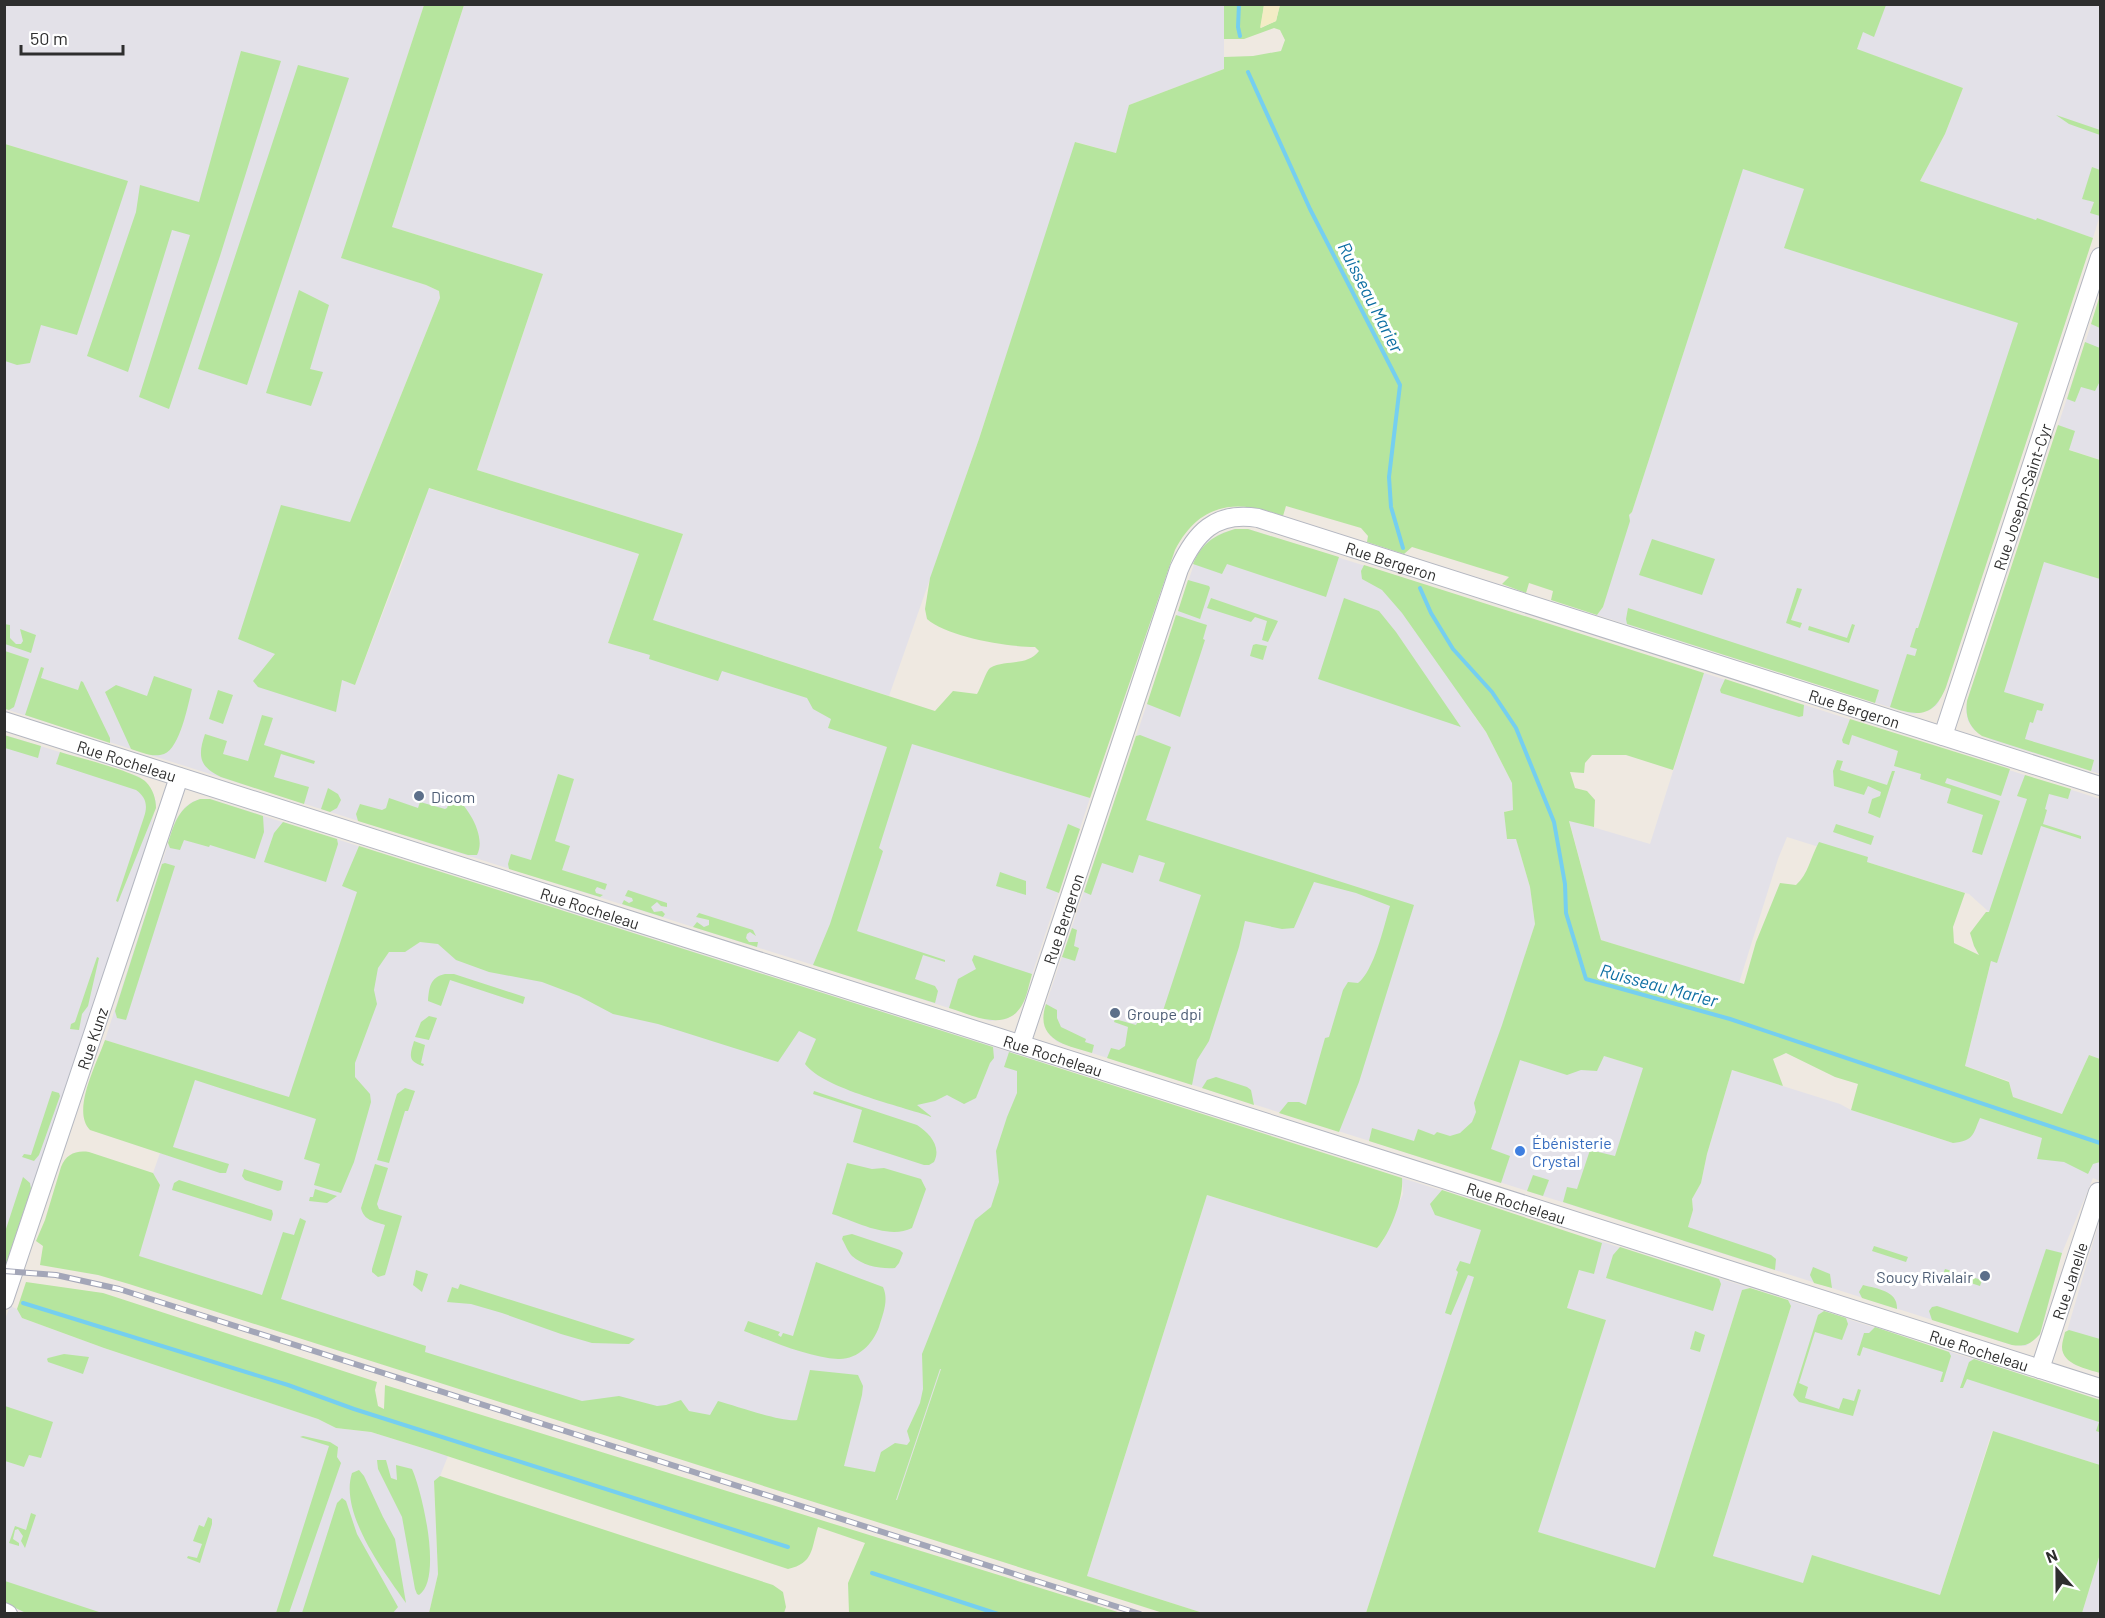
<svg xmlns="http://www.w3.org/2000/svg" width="2105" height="1618" viewBox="0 0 2105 1618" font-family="Barlow,sans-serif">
	<rect width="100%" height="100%" fill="#efe9e1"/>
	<!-- industrial -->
	<path fill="#e3e1e8" d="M5,5H424L342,257L426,285L439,291L440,298L350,522L355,685L405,556L428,488L639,554L608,643L772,678L904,741L1090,798L1022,1005L1016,1013L1006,1019L990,1021L5,709V289L71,164L5,144Z
		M464,5H1224V69L1129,105L1116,153L1076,142L979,439L889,696L652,620L683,534L477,470L543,274L392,227Z
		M1869,5H2100V215L2093,238L2037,219L2036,221L1920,181L1945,134L1963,88L1856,49Z
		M1743,168L1805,189L1793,222L2069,311L1946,687L1937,705L1930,710L1914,714L1908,713L1597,615L1603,607L1629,515L1632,512Z
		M2100,297V460L2052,444Z
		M1235,529H1248L1407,579L1475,717L1486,732L1512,783L1513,810L1505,811L1507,839L1516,838L1530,887L1535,924L1503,1025L1644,1068L1597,1213L1057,1042L1048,1033L1045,1025L1044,1010L1195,561L1200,550L1209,540L1222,533Z
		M2017,551L2100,579V774L1991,740L1974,730L1968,721L1966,711L1967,701Z
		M1704,673L2100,799V1059L2089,1055L2062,1114L2013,1097L2009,1081L1965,1066L1991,961L1989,912L1969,894L1787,837L1778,859L1739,983L1601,940L1569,820L1650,844Z
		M5,735L140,777L152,791L156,802L150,834L6,1264L5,1263Z
		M200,799H210L1044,1063L897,1500L136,1263L160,1185L153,1173L160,1153L170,1156L197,1069L105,1040L176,819L185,807L192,802Z
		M1732,1070L1840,1104L1851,1110L1953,1143L1980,1117L2042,1138L2100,1154V1181L2093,1178L2062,1253L2040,1334L2026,1346L2012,1345L1683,1241L1693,1210L1692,1199L1701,1183L1707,1154Z
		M1402,1178L1497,1208L1366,1613H1203L1087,1576L1207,1195L1377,1248L1383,1241L1403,1194Z
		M2100,1219V1373L2074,1364L2064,1354L2062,1348Z
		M1590,1238L1750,1288L1742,1290L1655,1568L1537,1532L1606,1320L1567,1308Z
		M1788,1300L2100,1400V1465L1992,1431L1940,1595L1812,1555L1803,1584L1713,1556L1791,1306Z
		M10,1306L17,1309L22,1318L104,1348L318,1419L336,1428L371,1432L448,1456L440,1476L434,1482L438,1574L429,1613L26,1614L5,1603L4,1322Z
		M2100,1554V1613H2082Z"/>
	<!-- green -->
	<path fill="#b6e59e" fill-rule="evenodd" d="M1280,4L1886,5L1874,37L1863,32L1857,49L1963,88L1945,134L1920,181L2036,220L2037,218L2093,238L1946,687C1934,717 1919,717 1890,707L1907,654L1915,656L1917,649L1910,647L1916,628H1918L2018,323L1784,248L1804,189L1743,169L1632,512L1629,515L1630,521L1603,607L1597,615L1551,600L1553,591L1529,583L1526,593L1502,584L1509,577L1412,547L1404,554L1367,542L1368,536L1361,528L1286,506L1283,516C1237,499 1200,502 1175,550L1090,798L912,744L879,848L883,851L857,931L945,960V962L923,955L915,979L935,986L938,991L935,1003L813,965L830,924L887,747L828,728L831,719L813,709L807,698L722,671L718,681L649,659L650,655L608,643L639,554L429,488L355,685L342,680L336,712L258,687L253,681L275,654L238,639L281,505L350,522L440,298L439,291L426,285L341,258L424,5H464L392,227L543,274L477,470L683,534L653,620L935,711L953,691L977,694C981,688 986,671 990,668C1006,659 1026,667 1039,651L1035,647C1008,647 947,637 927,619L925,609L930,578L979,439L1075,142L1116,153L1129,105L1224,69V57L1253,56L1281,51L1285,40L1280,30L1274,28L1244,39H1224V5H1264L1261,28L1276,21Z
		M241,51L281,61L220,256L169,409L139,397L190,235L172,230L128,372L87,356L136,212L140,185L199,202Z
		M298,65L349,78L247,385L198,369Z
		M2056,115L2100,130V135L2069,124Z
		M5,144L128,181L77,335L41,325L30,363L17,365L5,361Z
		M2092,167L2100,170V216L2090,213L2094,202L2082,199Z
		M299,290L329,305L310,369L323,372L311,406L266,393Z
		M2100,295V328L2091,324Z
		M2085,342L2100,348V381L2095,391L2081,387L2075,402L2067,399Z
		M2058,425L2075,431L2069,450L2100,460V579L2044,562L2004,692L2044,704L2042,711L2037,710L2033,723L2030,722L2025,739L2094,760L2091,771L1982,736C1969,727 1965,717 1967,701Z
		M1235,529H1248L1339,557L1326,597L1227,564L1222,574L1193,564C1201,544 1214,535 1235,529Z
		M1652,539L1715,559L1702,595L1639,575Z
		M1364,565L1704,673L1673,770L1626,755H1592L1585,763L1584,773L1570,772L1575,788L1587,791L1595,800L1594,827L1569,821L1601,940L1744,984L1756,942L1780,883L1796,885C1808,875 1811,856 1819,842L1868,857L1867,862L1965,893L1953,927L1954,943L1979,955L1974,946L1970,933L1986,912H1989L2027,799L2017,796L2025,775L2071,789L2068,799L2049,794L2045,809L2047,810L2043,824L2081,836V839L2041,826L1997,963L1991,961L1965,1066L2009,1082L2013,1097L2062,1114L2089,1055L2100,1059V1162L2093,1164L2088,1174L2064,1162L2037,1159L2042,1138L1980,1118C1973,1134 1974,1141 1953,1143L1851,1110L1858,1084L1835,1077L1786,1053L1773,1059L1783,1086L1732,1070L1707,1154L1701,1183L1692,1199L1693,1210L1688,1227L1771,1255L1776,1259L1775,1270L1563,1202L1567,1187L1577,1189L1590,1150L1615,1156L1643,1068L1604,1056L1597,1071L1581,1070L1567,1075L1520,1060L1491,1149L1510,1156L1501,1183L1369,1141L1372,1128L1414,1141L1418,1129L1434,1135L1437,1132L1450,1136L1460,1133L1472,1122L1476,1112L1474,1103L1502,1025L1535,924L1530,887L1516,839H1507L1504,812L1513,810L1512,783L1486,732L1402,613L1382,590L1362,579L1361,571Z
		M1188,580L1209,586L1210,588L1200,619L1178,611Z
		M1797,588L1802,589L1791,620L1802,623L1800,628L1786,623Z
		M1211,598L1278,621L1268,642L1262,640L1267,621L1255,617L1251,622L1207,608Z
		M1344,598L1379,611L1396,632L1461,727L1318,679Z
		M1628,608L1879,690L1875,703L1627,624L1626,619Z
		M1176,615L1207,625L1203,639L1205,640L1180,717L1147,704Z
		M4,624L10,625V638L16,644H21L23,641L20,629L36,635L31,653L5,644Z
		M1852,624L1855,625L1849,643L1808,630L1809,626L1847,638Z
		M1256,644L1267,646L1263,660L1250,656L1253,645Z
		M5,651L29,659L14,707L9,710L5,709Z
		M41,667L44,668L41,678L78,690L81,681L83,682L110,738V743L25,715Z
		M154,676L192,689C188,705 180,748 164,754C153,758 141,752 131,749L105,692L116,685L147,696Z
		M1725,679L1804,705L1803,716L1799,717L1721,693L1720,690Z
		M218,690L233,695L223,724L209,719Z
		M262,715L273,718L264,745L315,761L314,764L281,754L274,777L309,787L304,804L221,777C200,767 197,757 205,734L227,741L223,754L248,761Z
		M1850,719L2010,769L2001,796L1947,778L1945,783L2000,801L1982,855L1972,852L1983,815L1947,803L1951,789L1920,779L1921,774L1894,766L1898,751L1852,735L1849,745L1843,743L1842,740Z
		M4,735L41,746L38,758L5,748Z
		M1140,735L1171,747L1146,820L1414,905L1359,1082L1339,1132L1279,1113L1288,1102H1299L1306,1105L1325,1038L1329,1037L1343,990L1348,982L1358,983C1374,971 1384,926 1390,906L1356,893L1314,882L1294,928L1282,929L1245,921L1239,947L1209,1041L1197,1060L1192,1085L1107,1058L1111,1048L1119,1050L1125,1046L1128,1027L1114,1022L1115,1019L1136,1025L1138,1021L1134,1020L1135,1016L1159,1023L1201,895L1159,881L1165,863L1139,855L1133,873L1102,863L1091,895L1084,892L1136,736Z
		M60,752C76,757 137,772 146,782C153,789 156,799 156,808L118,902L116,901L144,817C148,805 146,797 136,790L56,764Z
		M1837,760L1843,761L1840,770L1887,785L1892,771H1895L1880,818L1868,813L1872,799L1880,796L1881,792L1868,786L1864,795L1834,786L1833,771Z
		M558,774L574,779L555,841L570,846L562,870L607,884L605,890L597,887L595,890L596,893L603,895L600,897L509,869L508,864L511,854L531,860Z
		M328,788L338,794L341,800L337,808L330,812L321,809Z
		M452,794C467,805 487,836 477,855H468L358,821L356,814L360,804L382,810L386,808L389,798L418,808L420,802L445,809L447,808Z
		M200,799H210L263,816L264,832L255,859L210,845L209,847L184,840L180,850L170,848L168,843C174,824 179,806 200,799Z
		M283,822L337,839L338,844L326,882L264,862L274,833Z
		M1068,824L1080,829L1059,893L1046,888Z
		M1836,824L1874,836L1871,845L1833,832Z
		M359,846L993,1047L994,1058L990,1063L976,1098L964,1104L947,1095L935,1101L917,1105L932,1117C901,1106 824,1089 805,1064L816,1039L799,1031L778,1062L658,1024L613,1014L579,996L542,982L489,972L456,960L438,944L420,942L405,952H389L378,968L374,990L377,1004L355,1063V1077L370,1094L371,1102L354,1162L341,1193L314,1185L320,1164L304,1159L316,1119L195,1080L173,1147L229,1164L226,1173H220L90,1130C71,1111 97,1063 105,1040L289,1097L357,892L342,886Z
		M165,863L175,866L126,1020L117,1018L115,1011L162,864Z
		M1000,872L1026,881V895L996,886Z
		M628,890L667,903V907L661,906L657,902L651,907L654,912L662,911L665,914L663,917L622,904L624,900L629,903L633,901L632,898L625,896Z
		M699,913L753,930L756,936L750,932L747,934L746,938L749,942H758L757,947L693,927L697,922L704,927L709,925V920L696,917Z
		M1072,928L1077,930L1074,946L1079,948L1075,961L1062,957Z
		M974,955L1032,974C1029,984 1027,997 1022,1005C1006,1033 972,1015 949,1008L958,979L976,969L972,960Z
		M97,957L99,958L88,1006L82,1014L79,1030L70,1029L71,1024L75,1022Z
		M445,974H454L525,997L523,1004L450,980L441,1006L428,1001C429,988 430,977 445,974Z
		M1046,1004L1057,1010V1018L1061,1027L1086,1039L1085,1042L1094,1045L1092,1053C1066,1045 1034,1040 1046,1004Z
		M429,1016L437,1018L429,1040L415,1037L421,1022Z
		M414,1041L425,1045L421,1063L424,1064L423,1066C407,1061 410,1055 414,1041Z
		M1009,1052L1402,1178C1404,1197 1390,1234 1377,1248L1207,1195L1087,1576L1203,1613H1163L129,1284L98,1275L40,1265L43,1246L36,1241L45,1220L61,1167C66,1154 76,1150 89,1152L153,1173L160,1185L139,1256L262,1295L283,1232L294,1235L300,1218L306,1221L281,1299L426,1346L425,1352L582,1401L619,1396L657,1406L666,1405L681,1400L689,1411L710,1415L718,1401C736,1406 781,1422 797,1420L810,1370L858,1375L863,1386L862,1395L844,1466L875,1472L881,1452L895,1443L907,1445L910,1441L907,1431L920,1403L923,1389L922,1354L975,1220L991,1207L999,1182L996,1151L1007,1117L1017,1093V1071L1004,1067ZM940,1369H941L897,1500H896Z
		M1216,1077L1247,1087L1251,1090L1254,1105L1202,1088L1207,1080Z
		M405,1088L415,1091L408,1111H405L389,1163L377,1160L397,1094Z
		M52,1091L59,1093L60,1096L39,1155L34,1161L22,1157L24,1154L31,1155Z
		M814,1091L917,1125C929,1133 942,1146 934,1162L929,1165H924L853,1142L862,1110L813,1094Z
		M847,1163L872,1169L884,1168L921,1179L926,1189L912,1228C888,1240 855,1221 832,1214Z
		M375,1164L388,1168L377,1204L379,1209L402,1216L385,1275L378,1277L372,1272V1269L385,1225C374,1221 364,1221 361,1208Z
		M244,1169L283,1181L281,1190L278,1191L245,1180L242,1176Z
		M1533,1175L1549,1180L1543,1196L1527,1191Z
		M23,1177L30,1183L31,1189L6,1264L5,1263V1232Z
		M179,1180L272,1210L273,1214L271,1221L172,1190L174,1183Z
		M315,1189L337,1196L327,1203L309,1201L310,1197H313Z
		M1442,1190L1602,1243L1594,1274L1579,1270L1567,1308L1606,1320L1538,1532L1655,1568L1742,1290L1750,1288L1788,1300L1791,1306L1713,1556L1803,1583L1812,1555L1940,1595L1993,1431L2100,1465V1554L2082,1613H1366L1474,1277L1468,1275L1451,1315L1445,1313L1458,1272L1456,1270L1460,1261L1470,1264L1481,1230L1435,1215L1430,1204Z
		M852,1234L900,1250L903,1253L899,1263L895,1268C881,1269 863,1266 852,1256C848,1252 845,1244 842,1239L843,1236Z
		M1874,1246L1908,1257L1906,1262L1872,1251Z
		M1620,1247L1719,1279L1721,1284L1713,1311L1606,1278L1613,1255Z
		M2046,1249L2062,1253L2040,1334C2031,1344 2025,1347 2012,1345L1932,1320L1929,1311L1932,1307L1937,1306L2018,1333Z
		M816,1262L883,1287C889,1300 883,1314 879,1327C873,1344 857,1360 838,1359C810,1358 771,1341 744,1331L748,1321L780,1332L778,1335L781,1337L783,1333L793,1336Z
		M1813,1267L1830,1274L1832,1288L1814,1283L1810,1275Z
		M1945,1269L1982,1280L1980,1286L1943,1274Z
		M416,1270L428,1274L422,1292L413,1285Z
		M26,1282L103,1293L377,1382L375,1390L378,1406L384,1409L385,1385L1121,1613H849L848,1583L865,1543L818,1527C811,1549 814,1563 788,1569L429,1450L371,1432L336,1428L318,1419L104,1348L22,1318L17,1309Z
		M460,1284L635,1339L629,1344L592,1343L561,1334L502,1313L471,1304L447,1302L452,1287L458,1289Z
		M1863,1285C1878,1289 1898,1291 1897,1309L1862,1298L1859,1292Z
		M1824,1311L1846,1318L1848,1324L1842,1340L1815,1332L1799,1383L1808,1387L1805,1398L1839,1409L1843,1398L1854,1401L1858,1389L1861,1390L1853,1416L1799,1402L1793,1395L1818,1315Z
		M1875,1327L1949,1352L1951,1356L1943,1382H1940L1943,1372L1863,1347L1860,1356L1857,1355L1864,1333H1869Z
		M2069,1330L2100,1339V1373C2088,1369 2062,1365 2062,1347C2062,1342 2064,1337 2065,1332Z
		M1695,1331L1705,1335L1700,1352L1690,1349Z
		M64,1354L89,1357L83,1374L48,1362L47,1359L48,1358Z
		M1974,1359L2100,1400L2099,1432L2096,1431L2099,1422L1967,1379L1963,1388H1960L1969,1362Z
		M5,1406L53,1422L41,1458L29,1455L24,1467L5,1461Z
		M303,1436L330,1442L338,1447L337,1457L341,1463L289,1613H276L329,1446L300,1437Z
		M377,1460H386L391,1478L397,1480L396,1465L412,1469C422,1491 443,1579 419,1595L417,1594L415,1589L402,1517L378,1469Z
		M359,1470L364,1476L383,1517L395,1539L406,1603C384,1572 339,1513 352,1473Z
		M440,1476L773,1585L783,1592L786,1607L784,1613H429L438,1574L434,1481Z
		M342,1498L346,1501L357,1534L398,1607L393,1613H302L337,1503Z
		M31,1513L36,1515L25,1548L21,1541L23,1536L18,1529L15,1530L13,1539L19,1543V1546L9,1543L15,1526L26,1530Z
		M208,1517L212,1519V1524L200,1563L187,1558L188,1556L197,1558L202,1544L193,1541L199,1525L204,1527Z
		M5,1581L102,1613H26L5,1603Z"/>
	<!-- sand -->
	<path fill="#f3ecc5" d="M1264,5H1280L1276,21L1260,28Z"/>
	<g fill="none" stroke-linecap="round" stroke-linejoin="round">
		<!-- stream -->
		<path stroke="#75cff0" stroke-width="4" d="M1239,4L1238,27L1240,36
			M1248,72L1310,209L1400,385L1389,477L1391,507L1403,548
			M1420,588L1431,613L1453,649L1492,692L1516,728L1554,822L1565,884L1566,913L1586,979L1730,1019L2100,1143
			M23,1303L288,1385L354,1409L788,1547
			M872,1573L998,1614"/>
		<!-- minor casing -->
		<g stroke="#b4b7c1" stroke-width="20">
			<g id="minor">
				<path id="s1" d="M4,721L2100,1388"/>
				<path id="s2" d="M1943,736L2100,257"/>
				<path id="s3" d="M1021,1044L1179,569C1195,533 1215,511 1258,518L2100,786"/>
				<path id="s4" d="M4,1300L179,777"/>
				<path id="s5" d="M2040,1369L2098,1192"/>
				<path d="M4,1612L8,1614"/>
			</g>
		</g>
		<!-- minor -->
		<use href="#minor" stroke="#fff" stroke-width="18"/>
		<!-- rail casing -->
		<g stroke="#a3a6b8" stroke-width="6">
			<path id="rail" d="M4,1271L56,1275L119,1289L1140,1614"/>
		</g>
		<!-- rail -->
		<use href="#rail" stroke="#fff" stroke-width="4" stroke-dasharray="11" stroke-linecap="butt"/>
	</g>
	<!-- markers -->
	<g fill="#5c6f8a" stroke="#fff" stroke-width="2">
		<circle cx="419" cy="796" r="6"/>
		<circle cx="1115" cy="1013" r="6"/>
		<circle cx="1985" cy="1276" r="6"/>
	</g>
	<circle fill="#3f7fe0" stroke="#fff" stroke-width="2" cx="1520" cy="1151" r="6"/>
	<g text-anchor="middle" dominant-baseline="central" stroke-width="6" stroke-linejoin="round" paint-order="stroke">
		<!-- street labels -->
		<g font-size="16" fill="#2e2e2e" stroke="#fff">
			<text stroke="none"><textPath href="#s2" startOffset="252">Rue Joseph-Saint-Cyr</textPath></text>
			<text stroke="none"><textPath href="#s3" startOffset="744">Rue Bergeron</textPath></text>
			<text stroke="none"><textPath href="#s3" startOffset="1230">Rue Bergeron</textPath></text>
			<text stroke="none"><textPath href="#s1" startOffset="129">Rue Rocheleau</textPath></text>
			<text stroke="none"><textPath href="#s1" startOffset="615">Rue Rocheleau</textPath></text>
			<text stroke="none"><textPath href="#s3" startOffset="132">Rue Bergeron</textPath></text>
			<text stroke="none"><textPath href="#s4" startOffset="276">Rue Kunz</textPath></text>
			<text stroke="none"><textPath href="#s1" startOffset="1101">Rue Rocheleau</textPath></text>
			<text stroke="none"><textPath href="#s1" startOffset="1587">Rue Rocheleau</textPath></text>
			<text stroke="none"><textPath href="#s5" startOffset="93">Rue Janelle</textPath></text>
			<text stroke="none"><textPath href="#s1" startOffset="2073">Rue Rocheleau</textPath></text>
		</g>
		<!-- service labels -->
		<g font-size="16" fill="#4e5e75" stroke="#fff" text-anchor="start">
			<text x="431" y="796">Dicom</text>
			<text x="1127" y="1013">Groupe dpi</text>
			<text x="1973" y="1276" text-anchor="end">Soucy Rivalair</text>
		</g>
		<!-- shop labels -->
		<g font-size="16" fill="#366cbe" stroke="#fff" text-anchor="start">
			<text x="1532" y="1142">Ébénisterie<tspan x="1532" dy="18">Crystal</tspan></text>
		</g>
		<!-- water labels -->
		<g font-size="18" font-style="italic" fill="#0d6fa3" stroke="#fff">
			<text transform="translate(1371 297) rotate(63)">Ruisseau Marier</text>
			<text transform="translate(1659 985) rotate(15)">Ruisseau Marier</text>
		</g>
	</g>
	<!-- border -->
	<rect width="2105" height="1618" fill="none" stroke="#2e2e2e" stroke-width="12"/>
	<!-- north arrow -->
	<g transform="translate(2057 1570) rotate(339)" stroke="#ffffff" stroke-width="4.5" paint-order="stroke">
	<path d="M0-4.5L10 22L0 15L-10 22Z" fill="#2e2e2e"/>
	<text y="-9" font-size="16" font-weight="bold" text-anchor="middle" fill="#2e2e2e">N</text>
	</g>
	<!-- scale -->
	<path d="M21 45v9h102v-9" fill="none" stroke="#2e2e2e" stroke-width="3"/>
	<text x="30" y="45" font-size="18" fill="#2e2e2e" stroke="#ffffff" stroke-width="4.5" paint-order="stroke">50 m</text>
</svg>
